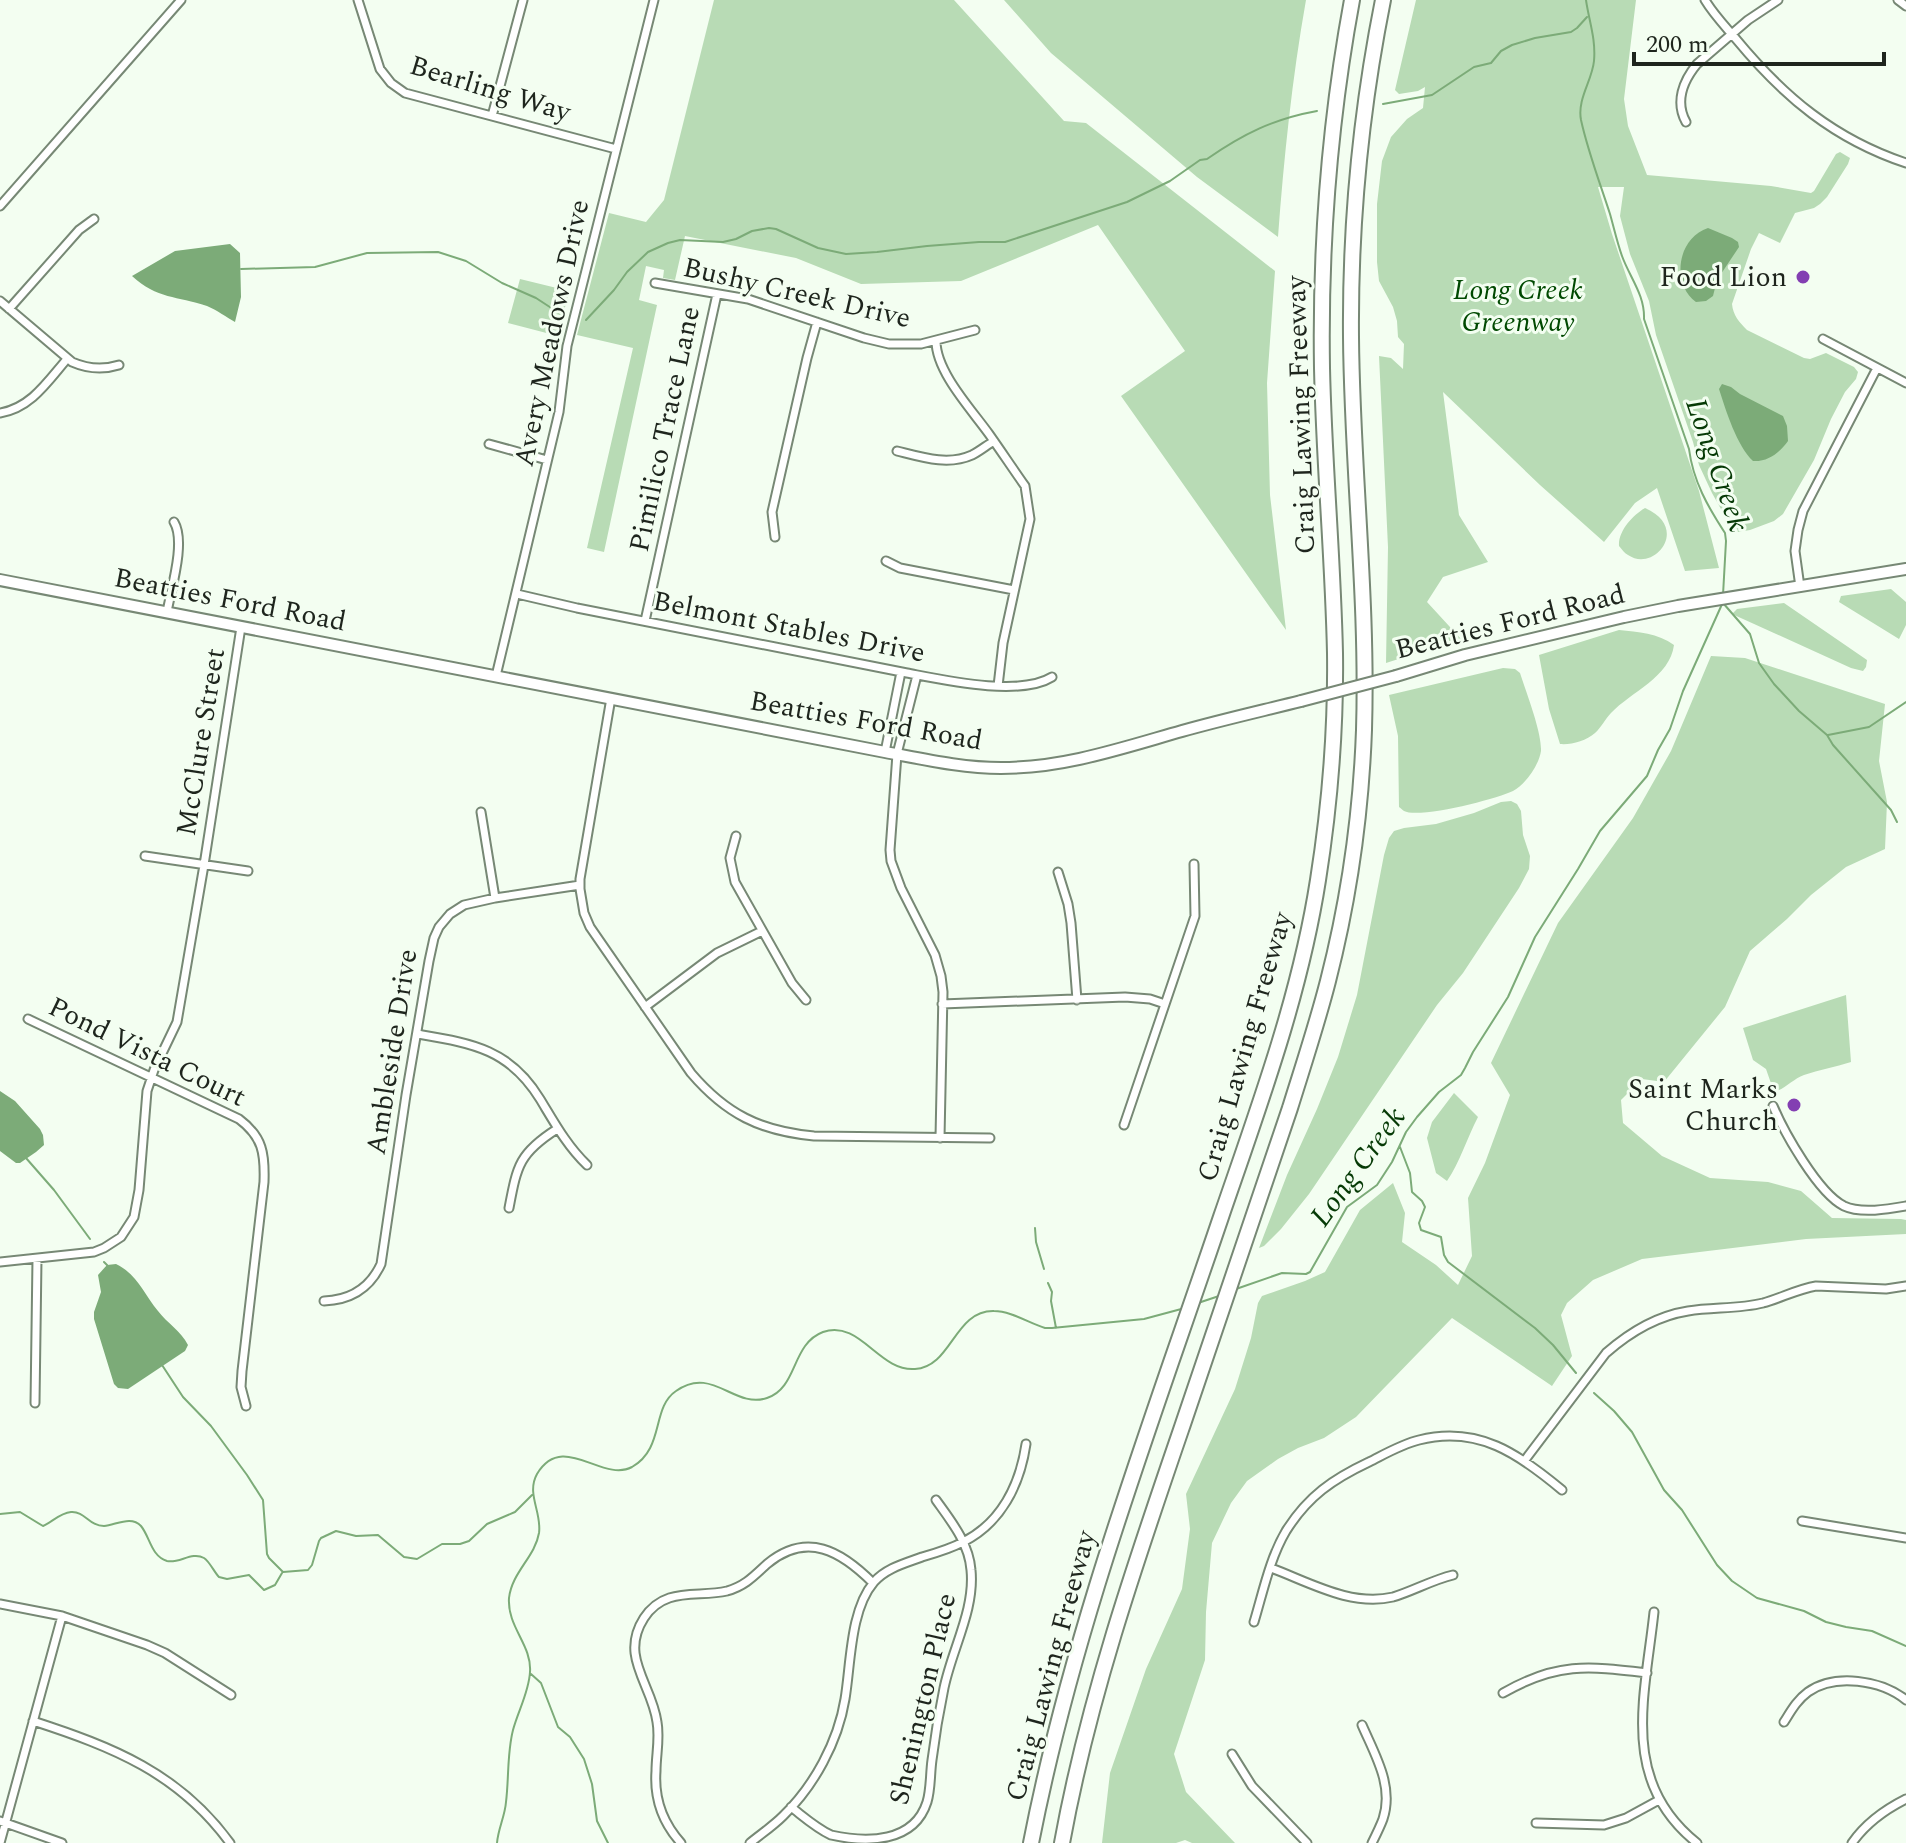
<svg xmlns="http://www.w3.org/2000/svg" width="1906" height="1843" viewBox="0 0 1906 1843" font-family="Spectral,serif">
	<rect width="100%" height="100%" fill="#f3fef1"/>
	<!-- green -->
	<path fill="#b8dbb5" d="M714,0H954L1064,121L1086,123L1275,271L1267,383L1270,495L1286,630L1121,396L1185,351L1098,225L961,281L861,284L796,258L685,236L675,280L663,278L664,270L646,266L639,300L657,305L604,552L587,548L633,348L577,335L609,213L646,222L664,200Z
		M1004,0H1306C1292,79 1284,157 1278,237L1197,177L1051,53Z
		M1416,0H1636L1624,99L1628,126L1647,175L1771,186L1811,193L1814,191L1836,154L1840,152L1850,158L1848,164L1827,197L1820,204L1814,208L1795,213L1780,243L1759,233L1751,249L1732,304C1733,315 1739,322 1747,330L1804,358L1810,359L1826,353L1854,367L1858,372L1856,379L1845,392L1831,419L1814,460L1783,514L1774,521L1750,530L1738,532L1731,527L1712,493L1699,465L1693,442L1656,335L1649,301L1630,254L1620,216L1624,187H1598L1612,234L1699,491L1719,568L1685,571L1657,488L1635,503L1604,542L1540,485L1443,392L1459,515L1488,562L1443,577L1427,602L1461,639L1386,663L1388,547L1379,356L1391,358L1403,369L1404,344L1398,337L1397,321L1393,307L1379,281L1377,262V204L1382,161L1391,137L1407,119L1423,108L1425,87L1418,91L1399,94L1395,90Z
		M520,279L569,291L558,336L508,323Z
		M1645,508C1691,528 1654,573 1628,555C1624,553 1622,549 1619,546C1618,531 1633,515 1645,508Z
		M1891,589L1906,602V625L1899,639L1839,602L1841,596Z
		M1784,603L1867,660L1866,667L1863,671L1851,668L1732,614L1737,609Z
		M1619,630C1638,632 1658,633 1674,645C1670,677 1631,692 1611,713C1605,719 1601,728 1595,733C1586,741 1571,745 1560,744L1549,709L1539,655Z
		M1711,656L1745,658L1885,704L1879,761L1887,802L1885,849L1846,867L1811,895L1787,919L1750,951L1725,1007L1664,1082L1642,1079L1621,1100L1623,1123L1662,1156L1710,1178L1768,1182L1801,1191L1832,1218L1901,1219L1906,1220V1234L1806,1239L1642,1259L1593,1280L1567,1303L1561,1315L1572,1356L1552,1386L1452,1318L1356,1417L1324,1438L1298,1448L1278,1459L1247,1481L1231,1503L1212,1543L1206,1612L1205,1660L1174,1754L1186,1792L1235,1843H1192L1185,1840L1176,1843H1102L1110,1773L1146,1669L1182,1589L1190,1529L1186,1494L1235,1389L1251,1338L1258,1303L1262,1296L1305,1281L1325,1272L1360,1210L1393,1183L1405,1213L1402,1242L1436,1265L1458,1285L1472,1256L1468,1198L1485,1163L1510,1095L1491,1063L1558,923L1633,818L1671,751Z
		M1503,668L1515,669L1520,673C1526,692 1542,732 1541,751C1539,765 1525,785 1513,791C1497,799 1419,819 1404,811C1402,810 1401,808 1399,807L1398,736L1389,695Z
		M1511,801L1517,804L1521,811L1523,835L1530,856L1529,869L1519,888L1463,973L1437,1005L1309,1194L1281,1229L1264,1246L1259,1248L1287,1175L1317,1109L1338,1057L1357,995L1384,855L1389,838L1394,831L1404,828L1436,824L1474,813L1501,802Z
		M1846,995L1851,1062C1835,1067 1819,1070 1804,1075C1793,1079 1785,1089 1774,1092L1766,1069L1753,1060L1743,1028Z
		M1454,1093L1478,1117C1467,1138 1460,1162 1447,1181L1436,1173L1427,1138L1432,1122Z"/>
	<!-- water -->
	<path fill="#7cab78" d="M1708,228L1732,238L1738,242L1739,247L1717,280L1713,296L1706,301L1696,302C1671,284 1677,238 1708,228Z
		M230,244L240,253L241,297L235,322C226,317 217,310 207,306C177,296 157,299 132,276L175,251Z
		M1722,384L1731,387L1740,394L1783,416L1787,426L1788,441C1780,452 1768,462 1753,461C1737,446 1726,411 1719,389Z
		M0,1091L15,1101L40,1129L43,1135L44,1145L36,1152L20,1163H16L0,1151Z
		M116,1264C137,1274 144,1294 158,1311C167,1323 181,1331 188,1345L185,1351L128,1389L118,1388L114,1384L94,1319V1312L101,1292L98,1275L107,1265Z"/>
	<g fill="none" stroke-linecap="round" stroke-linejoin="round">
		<!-- stream -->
		<path stroke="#7cab78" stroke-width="2" d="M1586,0C1589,21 1596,39 1594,61C1592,81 1577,99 1581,120C1588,152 1600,183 1610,214C1614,228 1617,242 1622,256C1630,278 1645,295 1644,319L1689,449C1693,481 1708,507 1725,533L1726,541L1723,595
			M1383,104L1432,95L1474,67L1491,63L1501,51L1512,45L1535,38L1571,32L1577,28L1587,17
			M241,269L315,267L367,253L438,252L466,261L502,283L536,298L562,315
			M586,320L614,290L627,272L648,252L668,243L680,240L723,242L736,239L752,231L769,228L776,229L818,248L846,254L877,252L927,246L979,242H1005L1127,202L1170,181L1200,160L1207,159C1243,134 1273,119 1317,111
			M1723,603L1750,634L1759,663L1774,684L1799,711L1827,735L1833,745L1891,810L1897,822
			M1828,735L1869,727L1906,702
			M1400,1147L1410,1173L1412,1192L1422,1201L1425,1207L1419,1223L1421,1230L1441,1237L1444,1255L1448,1262L1535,1328L1553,1345L1576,1373
			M26,1158L54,1190L90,1239
			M1035,1228L1036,1242L1044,1269
			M104,1262L107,1265
			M1048,1283L1052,1292L1051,1301L1056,1328
			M1236,1289L1282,1273L1306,1274L1310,1272L1347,1207L1377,1185L1392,1162L1406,1132L1417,1117L1439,1092L1461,1075L1465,1068L1473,1052L1508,997L1535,937L1578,869L1600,831L1647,776L1658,750L1670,729L1683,691L1723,602
			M1198,1303L1219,1296
			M162,1365L183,1397L211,1426L247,1475L263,1500L267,1554L269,1558L283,1572L308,1570L312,1565L319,1541L321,1538L336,1531L356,1536L378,1535L404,1557L417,1559L442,1544H460L469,1541L487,1524L515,1512L532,1495
			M1594,1393L1614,1411L1632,1432L1664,1490L1682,1510L1717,1565L1732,1581L1757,1598L1804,1611L1826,1622L1846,1627L1872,1631L1906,1646
			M0,1514L20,1512L43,1526C52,1522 60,1513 71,1512C85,1511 89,1526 104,1526C116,1525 131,1515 141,1526C150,1537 151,1556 167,1561C179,1564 192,1551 204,1558C210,1562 214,1572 219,1577L227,1579L249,1575L264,1590L275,1585L282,1573
			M531,1674L541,1683L558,1727L570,1737L584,1759L592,1784L597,1821L608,1843
			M497,1843C498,1829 505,1816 506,1802C509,1778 507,1753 513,1730C518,1711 529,1692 530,1672C532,1645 507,1627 509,1598C512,1572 535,1557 539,1533C542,1512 526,1494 537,1474C563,1431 602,1483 632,1467C665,1448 651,1408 676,1391C712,1365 734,1409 767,1398C798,1388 791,1344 823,1332C860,1319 879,1372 915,1369C952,1367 954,1310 994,1311C1011,1311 1029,1323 1045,1328H1052L1144,1319L1185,1308"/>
		<!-- street casing -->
		<g stroke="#778875" stroke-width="11">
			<path id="street" d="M358,0L380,69L391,83L405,93L616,149
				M1705,0C1714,15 1725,26 1736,39C1784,97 1834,139 1906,163
				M1898,0L1906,6
				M492,116L523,0
				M1686,122C1675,102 1683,81 1697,64L1748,20L1778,0
				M0,206L181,0
				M655,283L748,299L864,338L889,344H921L975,330
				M0,301L72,362C88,369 103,370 119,365
				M9,309L79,230L94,219
				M1823,339L1906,383
				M936,341C936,372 972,410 989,434C1001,451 1013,469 1025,486L1030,519L1003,643L998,686
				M0,413C31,408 48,381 67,359
				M489,444L547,460
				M897,451C921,457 948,466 972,455C980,451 987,445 994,441
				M775,537L772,512L807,358L817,322
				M886,561L900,568L1014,590
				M1800,587L1795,551L1798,530L1803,511L1877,368
				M517,594L577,608L907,673C944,680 1020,697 1052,677
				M167,612C171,589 186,542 174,522
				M645,621L717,294
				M917,675L897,754L890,850L891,861L901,888L935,955L941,976L943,992L940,1138
				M496,676L559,412L567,346L654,0
				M611,698L580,879V889L584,913L590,927L691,1073C726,1114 760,1131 814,1136L990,1138
				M885,752L901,672
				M481,812L495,898
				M736,836L730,858L735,882L792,983L806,1000
				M145,856L248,871
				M1058,872L1068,904L1071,923L1077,1000
				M942,1004L1125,997L1150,999L1165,1004
				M645,1007L717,953L762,931
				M28,1019L239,1119C263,1137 265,1154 264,1182L242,1371L241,1387L246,1406
				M417,1034C470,1043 509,1048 540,1099C554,1122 567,1146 587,1165
				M1773,1106C1784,1132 1818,1193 1844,1206C1861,1214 1889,1209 1906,1206
				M1124,1125L1195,916L1194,864
				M509,1208C517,1166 519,1153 557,1129
				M0,1262L94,1252L104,1248L121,1237L134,1217L139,1190L147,1091L154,1070L177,1022L204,865L241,627
				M324,1301C350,1300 370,1288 381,1264L406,1095L429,961L434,938L439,927L450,914L464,905L495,898L580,885
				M35,1403L37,1259
				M1525,1460L1606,1353C1630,1332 1656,1316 1688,1311C1713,1307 1739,1309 1763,1303C1781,1298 1798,1289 1816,1286L1886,1289L1906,1286
				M1802,1521L1906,1538
				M1271,1568C1309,1582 1351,1607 1393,1597C1413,1591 1432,1580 1453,1575
				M0,1604L62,1616L147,1645L165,1653L231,1695
				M1654,1612C1645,1697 1619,1781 1697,1843
				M1254,1622C1263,1592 1270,1558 1286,1531C1308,1496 1333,1479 1369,1462C1385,1454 1402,1444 1419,1440C1478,1425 1519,1454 1562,1490
				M1503,1693C1557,1662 1588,1666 1647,1673
				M33,1721C113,1747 179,1773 230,1843
				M1784,1722C1791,1711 1797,1700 1808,1692C1835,1673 1881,1680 1906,1700
				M1362,1725C1375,1755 1394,1786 1383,1819C1380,1827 1376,1835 1372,1843
				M1232,1754L1252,1786L1307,1843
				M791,1807C804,1817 816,1828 831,1835C867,1843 914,1843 927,1802C931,1789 930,1774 932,1760C935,1736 939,1712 944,1688C952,1649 975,1610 971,1570C969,1543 951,1521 936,1500
				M0,1821L62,1843
				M1536,1823L1604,1825L1626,1818L1659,1800
				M0,1843L62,1616
				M681,1843C663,1823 654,1798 656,1771C656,1755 660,1738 657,1722C652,1684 619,1657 644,1618C665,1586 697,1598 727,1591C745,1586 754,1576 767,1564C807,1531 841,1551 873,1583
				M750,1843C761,1834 773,1826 783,1816C814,1786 838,1742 845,1699C851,1663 850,1610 874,1582C886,1568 906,1563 922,1557C936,1553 950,1549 963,1542C1001,1523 1020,1485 1026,1444
				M1852,1843C1866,1823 1884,1810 1906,1799"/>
		</g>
		<!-- secondary casing -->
		<g stroke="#778875" stroke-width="14">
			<path id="secondary" d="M0,580L885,752C923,759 962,768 1001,768C1064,768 1122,748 1182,731C1221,720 1261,711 1301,701
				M1396,676L1465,655L1624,617L1678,606L1906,569"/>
		</g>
		<!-- highway casing -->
		<g stroke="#778875" stroke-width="18">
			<path id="highway" d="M1031,1843C1073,1628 1151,1424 1221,1217C1259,1106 1300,996 1318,880C1330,804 1336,729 1335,653C1333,558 1324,463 1322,368C1320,242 1329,124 1352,0
				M1062,1843C1088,1700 1136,1561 1183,1424C1219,1319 1255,1214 1290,1108C1303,1066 1317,1024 1328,981C1349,899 1361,814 1364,730C1368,598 1352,468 1351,337C1350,225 1361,110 1383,0"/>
		</g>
		<!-- street -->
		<use href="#street" stroke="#fff" stroke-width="7"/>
		<!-- secondary -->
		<use href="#secondary" stroke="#fff" stroke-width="10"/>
		<!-- highway -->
		<use href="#highway" stroke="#fff" stroke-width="14"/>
		<!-- secondary-bridge casing -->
		<g stroke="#778875" stroke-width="14" stroke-linecap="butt">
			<path id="secondary-bridge" d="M1301,701L1396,676"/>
		</g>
		<!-- secondary-bridge -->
		<use href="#secondary-bridge" stroke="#fff" stroke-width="10"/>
	</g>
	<!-- markers -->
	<g fill="#833fb2" stroke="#f3fef1" stroke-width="3">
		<circle cx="1803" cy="277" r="8"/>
		<circle cx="1794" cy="1105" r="8"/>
	</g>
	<g text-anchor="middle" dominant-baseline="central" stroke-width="6" stroke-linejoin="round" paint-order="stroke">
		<!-- street labels -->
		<g font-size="28" fill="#1e251d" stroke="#f3fef1">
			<text transform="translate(490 89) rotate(17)">Bearling Way</text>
			<text transform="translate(797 293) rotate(13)">Bushy Creek Drive</text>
			<text transform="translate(552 333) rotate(-78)">Avery Meadows Drive</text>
			<text transform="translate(1301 415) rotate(-92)">Craig Lawing Freeway</text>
			<text transform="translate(665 429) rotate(-78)">Pimilico Trace Lane</text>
			<text transform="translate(230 600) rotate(11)">Beatties Ford Road</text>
			<text transform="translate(1510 622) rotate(-14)">Beatties Ford Road</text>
			<text transform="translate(789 627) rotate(11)">Belmont Stables Drive</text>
			<text transform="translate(866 721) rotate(10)">Beatties Ford Road</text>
			<text transform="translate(201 742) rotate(-81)">McClure Street</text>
			<text transform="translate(1245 1047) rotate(-74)">Craig Lawing Freeway</text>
			<text transform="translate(147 1052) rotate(26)">Pond Vista Court</text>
			<text transform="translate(392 1052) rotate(-81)">Ambleside Drive</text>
			<text transform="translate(1051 1666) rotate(-75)">Craig Lawing Freeway</text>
			<text transform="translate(923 1699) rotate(-77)">Shenington Place</text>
		</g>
		<!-- poi labels -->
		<g font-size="28" fill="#1e251d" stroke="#f3fef1" text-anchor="end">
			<text x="1787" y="277">Food Lion</text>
			<text x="1778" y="1089">Saint Marks<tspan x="1778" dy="32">Church</tspan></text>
		</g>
		<!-- park labels -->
		<g font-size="28" font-style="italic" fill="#004901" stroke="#f3fef1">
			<text x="1518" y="290">Long Creek<tspan x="1518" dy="32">Greenway</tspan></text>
		</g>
		<!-- water labels -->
		<g font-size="30" font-style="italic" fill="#063a06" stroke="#f3fef1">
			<text transform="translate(1717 465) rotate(71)">Long Creek</text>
			<text transform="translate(1358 1167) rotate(-54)">Long Creek</text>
		</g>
	</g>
	<!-- scale -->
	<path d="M1634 52v12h250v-12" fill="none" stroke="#1e251d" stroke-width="4"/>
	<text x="1646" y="52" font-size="24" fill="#1e251d" stroke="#f3fef1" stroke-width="6" paint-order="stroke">200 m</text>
</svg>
